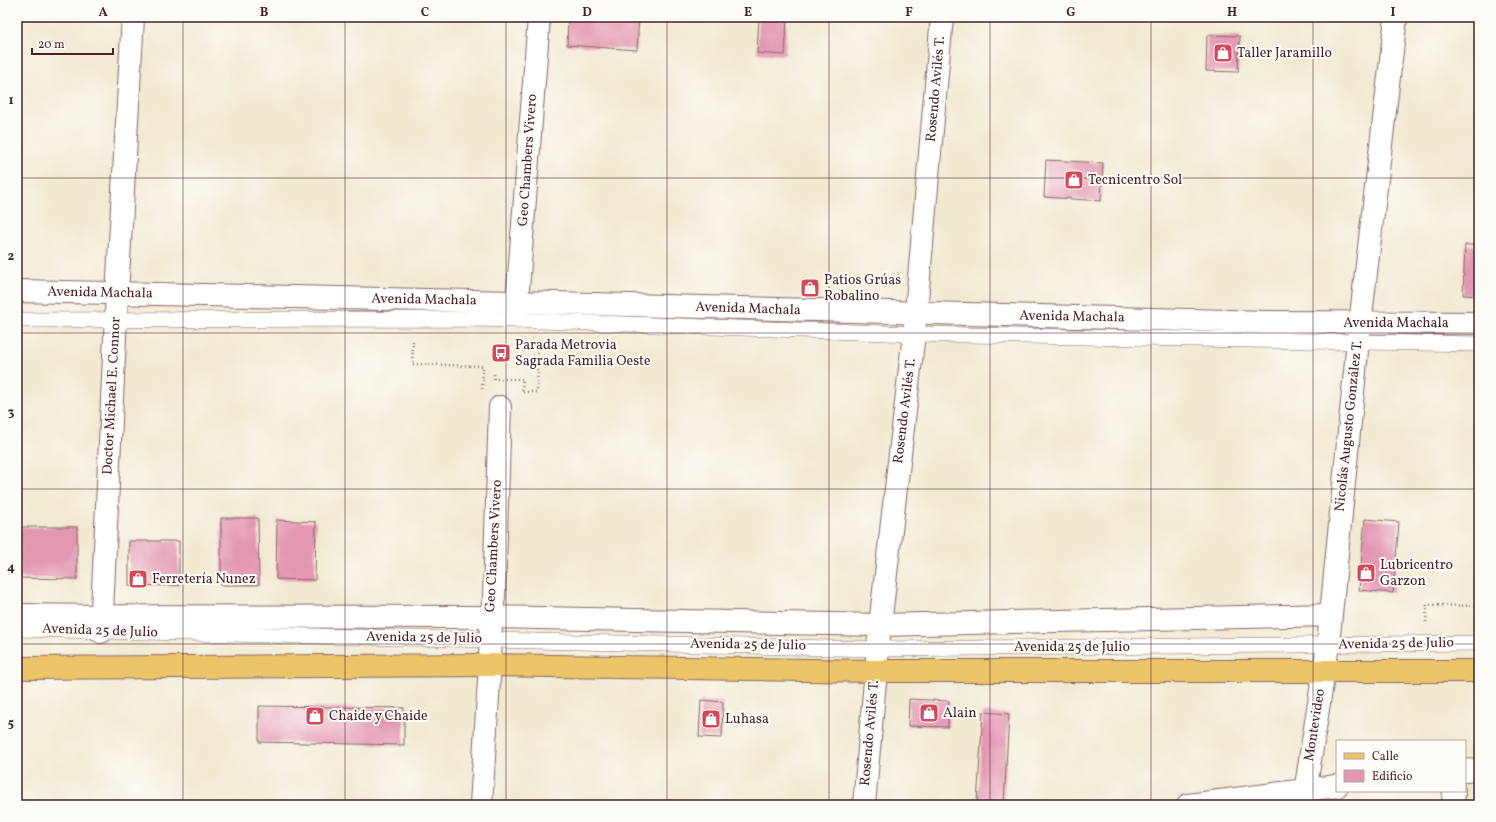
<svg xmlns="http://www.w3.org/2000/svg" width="1496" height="822" viewBox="0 0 1496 822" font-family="Vollkorn,serif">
	<rect width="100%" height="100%" fill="#fdfcf7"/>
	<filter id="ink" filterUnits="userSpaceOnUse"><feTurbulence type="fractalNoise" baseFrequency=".025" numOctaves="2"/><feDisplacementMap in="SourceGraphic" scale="8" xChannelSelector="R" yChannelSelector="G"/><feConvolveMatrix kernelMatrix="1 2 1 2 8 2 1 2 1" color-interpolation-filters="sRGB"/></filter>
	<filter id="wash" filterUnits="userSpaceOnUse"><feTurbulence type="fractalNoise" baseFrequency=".012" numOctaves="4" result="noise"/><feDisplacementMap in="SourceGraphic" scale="16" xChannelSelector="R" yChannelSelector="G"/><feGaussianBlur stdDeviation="0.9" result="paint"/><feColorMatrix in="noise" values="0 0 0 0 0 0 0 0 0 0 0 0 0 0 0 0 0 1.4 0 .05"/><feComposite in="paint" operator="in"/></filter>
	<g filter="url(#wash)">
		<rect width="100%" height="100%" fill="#f2e9d1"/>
		<g id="blocks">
			<!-- building -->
			<path fill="#e397b2" d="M568,17H639L637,50L567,45Z
				M759,17H787L785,55L757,53Z
				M1207,35L1240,36L1238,72L1206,71Z
				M1046,160L1103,163L1101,201L1044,197Z
				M1465,245H1479V296L1463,295Z
				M221,518H258L259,585H221Z
				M1365,519L1399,522L1393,593L1359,590Z
				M277,520L316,522L315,580L276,579Z
				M17,527H77V579L17,578Z
				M129,541H179V585L129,586Z
				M909,699L949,701L948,727L908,726Z
				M701,700L723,702L722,738L699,737Z
				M259,706L404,708V745L259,742Z
				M983,712L1009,714L1004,804L977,803Z"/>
		</g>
	</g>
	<g filter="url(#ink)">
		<use href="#blocks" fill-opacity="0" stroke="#856665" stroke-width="1"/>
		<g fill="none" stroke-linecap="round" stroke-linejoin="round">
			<!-- service casing -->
			<g stroke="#856665" stroke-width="16">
				<path id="service" d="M17,320L480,319L914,334L1479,344
					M17,629L878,649L1479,643"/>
			</g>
			<!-- minor casing -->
			<g stroke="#856665" stroke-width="24">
				<path id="minor" d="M17,291L517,302L1266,322L1479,323
					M517,302L539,17
					M17,615L102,616L491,617L880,625L1331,615
					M101,632L117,294L133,17
					M1465,771L1479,769
					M481,805L490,665L491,617L494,597L500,407
					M864,805L880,625L914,334L942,17
					M1188,805L1337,786
					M1303,805L1328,645L1358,341L1396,17
					M1453,805L1454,791"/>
			</g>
			<!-- primary casing -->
			<g stroke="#856665" stroke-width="24">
				<path id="primary" d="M17,668L490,665L876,671H1479"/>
			</g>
			<!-- path -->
			<path stroke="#856665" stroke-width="2.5" stroke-dasharray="1 3" stroke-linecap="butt" d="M413,341L412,364L483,366L482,389
				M494,374V379H523L522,392
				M523,392H537L538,343
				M1426,622L1427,605L1479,606"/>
			<!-- service -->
			<use href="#service" stroke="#fff" stroke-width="15"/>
			<!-- minor -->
			<use href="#minor" stroke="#fff" stroke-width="22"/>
			<!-- primary -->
			<use href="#primary" stroke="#edc569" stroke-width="22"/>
		</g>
	</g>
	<!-- grid -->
	<path fill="none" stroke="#4a1f2b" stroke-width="1" stroke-opacity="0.55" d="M183,17V805M345,17V805M506,17V805M667,17V805M829,17V805M990,17V805M1151,17V805M1313,17V805M17,178H1479M17,333H1479M17,489H1479M17,644H1479"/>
	<!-- icons -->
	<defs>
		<g id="shop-square" transform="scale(1)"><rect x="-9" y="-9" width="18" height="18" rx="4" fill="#d1495b" stroke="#fdfcf7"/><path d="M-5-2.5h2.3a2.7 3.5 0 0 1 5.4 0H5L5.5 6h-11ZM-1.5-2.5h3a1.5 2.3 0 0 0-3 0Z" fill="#fff"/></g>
		<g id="bus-square" transform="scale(1)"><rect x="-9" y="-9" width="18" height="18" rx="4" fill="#d1495b" stroke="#fdfcf7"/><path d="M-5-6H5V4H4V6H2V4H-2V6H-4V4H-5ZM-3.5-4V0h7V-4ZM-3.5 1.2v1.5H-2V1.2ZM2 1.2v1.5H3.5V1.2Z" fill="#fff"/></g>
	</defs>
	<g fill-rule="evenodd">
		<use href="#shop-square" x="1223" y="53"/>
		<use href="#shop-square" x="1074" y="180"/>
		<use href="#shop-square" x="810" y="288"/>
		<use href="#bus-square" x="501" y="353"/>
		<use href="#shop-square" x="1366" y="573"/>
		<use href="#shop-square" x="138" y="579"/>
		<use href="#shop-square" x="929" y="713"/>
		<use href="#shop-square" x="315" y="716"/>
		<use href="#shop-square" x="711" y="719"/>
	</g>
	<g text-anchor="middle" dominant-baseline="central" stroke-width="4" stroke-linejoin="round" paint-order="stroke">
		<!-- poi labels -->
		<g font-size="14" fill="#4a1f2b" stroke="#fdfcf7" text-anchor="start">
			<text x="1237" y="53">Taller Jaramillo</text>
			<text x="1088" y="180">Tecnicentro Sol</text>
			<text x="824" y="280">Patios Grúas<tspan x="824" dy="16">Robalino</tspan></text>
			<text x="515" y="345">Parada Metrovia<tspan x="515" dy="16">Sagrada Familia Oeste</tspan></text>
			<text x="1380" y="565">Lubricentro<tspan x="1380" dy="16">Garzon</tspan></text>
			<text x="152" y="579">Ferretería Nunez</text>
			<text x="943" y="713">Alain</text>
			<text x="329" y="716">Chaide y Chaide</text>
			<text x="725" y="719">Luhasa</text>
		</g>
		<!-- street labels -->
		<g font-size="14" fill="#4a1f2b" stroke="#fdfcf7">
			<text transform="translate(936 89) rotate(-85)">Rosendo Avilés T.</text>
			<text transform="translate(528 160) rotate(-86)">Geo Chambers Vivero</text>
			<text transform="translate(100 293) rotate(1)">Avenida Machala</text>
			<text transform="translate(424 300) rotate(1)">Avenida Machala</text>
			<text transform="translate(748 309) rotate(2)">Avenida Machala</text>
			<text transform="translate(1072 317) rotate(1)">Avenida Machala</text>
			<text x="1396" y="323">Avenida Machala</text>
			<text transform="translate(112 396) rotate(-87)">Doctor Michael E. Connor</text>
			<text transform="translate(905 411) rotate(-83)">Rosendo Avilés T.</text>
			<text transform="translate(1349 426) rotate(-84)">Nicolás Augusto González T.</text>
			<text transform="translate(494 546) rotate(-87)">Geo Chambers Vivero</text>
			<text transform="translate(100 631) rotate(2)">Avenida 25 de Julio</text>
			<text transform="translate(424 638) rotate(1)">Avenida 25 de Julio</text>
			<text transform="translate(1396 644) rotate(-1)">Avenida 25 de Julio</text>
			<text transform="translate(748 645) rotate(1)">Avenida 25 de Julio</text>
			<text x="1072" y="647">Avenida 25 de Julio</text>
			<text transform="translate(1315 725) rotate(-81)">Montevideo</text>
			<text transform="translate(870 733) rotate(-85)">Rosendo Avilés T.</text>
		</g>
	</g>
	<!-- margin -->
	<rect width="1496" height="822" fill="none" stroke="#fdfcf7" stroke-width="44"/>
	<!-- legend -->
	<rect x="1336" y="740" width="130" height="52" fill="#fdfcf7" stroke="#b5a4a5"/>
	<rect x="1344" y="753" width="20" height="6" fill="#edc569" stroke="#b5a4a5"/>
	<text x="1372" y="760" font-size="12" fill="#4a1f2b">Calle</text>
	<rect x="1344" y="770" width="20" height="12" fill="#e397b2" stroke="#b5a4a5"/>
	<text x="1372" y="780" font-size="12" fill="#4a1f2b">Edificio</text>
	<!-- scale -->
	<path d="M32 48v6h81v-6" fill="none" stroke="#4a1f2b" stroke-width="2"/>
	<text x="38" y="48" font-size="12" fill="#4a1f2b" stroke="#fdfcf7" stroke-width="3" paint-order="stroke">20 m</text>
	<rect x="22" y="22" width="1452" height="778" fill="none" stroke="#4a1f2b" stroke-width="1.5"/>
	<g font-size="13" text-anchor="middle" font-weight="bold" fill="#4a1f2b">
		<text x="103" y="16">A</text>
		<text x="264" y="16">B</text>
		<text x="425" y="16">C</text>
		<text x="587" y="16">D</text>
		<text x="748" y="16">E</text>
		<text x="909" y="16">F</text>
		<text x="1071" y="16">G</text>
		<text x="1232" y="16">H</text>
		<text x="1393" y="16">I</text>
		<text x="11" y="104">1</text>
		<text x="11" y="260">2</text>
		<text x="11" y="416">3</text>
		<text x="11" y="571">4</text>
		<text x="11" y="727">5</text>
	</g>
</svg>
